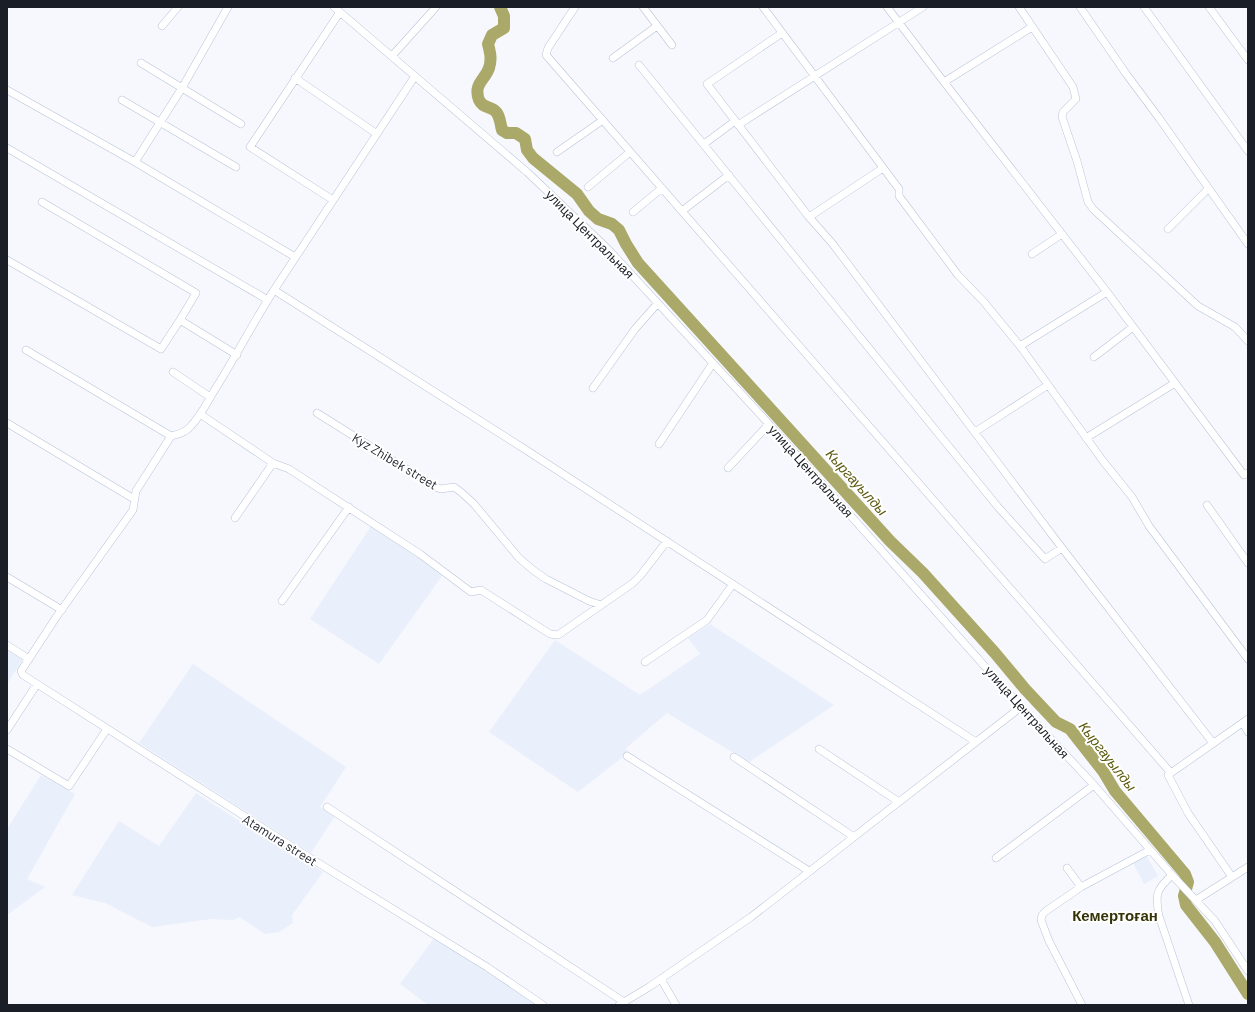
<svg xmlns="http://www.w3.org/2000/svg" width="1255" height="1012" viewBox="0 0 1255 1012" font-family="Barlow,sans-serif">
	<rect width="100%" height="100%" fill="#f6f8fd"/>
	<!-- built -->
	<path fill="#e9effb" d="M371,526L415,555L442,576L379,664L310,619Z
		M710,624L834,705L749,762L667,713L625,749L629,752L578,792L489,732L555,640L640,695L700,654L688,638Z
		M7,650L23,659L7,684Z
		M193,664L346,767L320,807L335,816L311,853L139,743Z
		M41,775L75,794L27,879L45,887L7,915V829Z
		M196,793L225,812L323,872L292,915L293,923L279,932L265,934L240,917L233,920L211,919L152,927L105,903L72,895L119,821L159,846Z
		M1146,855L1158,876L1144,884L1133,863Z
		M435,937L484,969L535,1004L428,1005L400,984Z"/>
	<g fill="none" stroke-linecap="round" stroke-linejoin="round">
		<!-- river -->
		<path stroke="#aaa969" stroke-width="12" d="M500,7L504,16V28L492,35L488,44C490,52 492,59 489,68C485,80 473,84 479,100C482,107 488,106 494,110C500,114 500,123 502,130L507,133H516L525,139L527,150L533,158L577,194L589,211L598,219L612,224L619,230L626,244L638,263L890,541L923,573L995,653L1025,689L1056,722L1070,729L1103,771L1115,791L1185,874L1188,882L1184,896L1186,905L1215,942L1248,994"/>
		<!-- street casing -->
		<g stroke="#b7c2d8" stroke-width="8">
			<path id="street" d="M334,7L527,172L608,249L769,424L1021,707L1094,785L1172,875L1215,921L1248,971
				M575,7L548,48L546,55L1171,773
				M643,7L672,45
				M763,7L899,189V196L958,275L984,302L1020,346L1103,461L1132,497L1149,526L1248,659
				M887,7L944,82L1107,292L1244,475L1248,473
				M1019,7L1073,87L1076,99L1063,112L1062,117L1077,161L1088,202L1093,209L1198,306L1235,327L1248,341
				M1080,7L1127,75L1159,118L1248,244
				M1144,7L1248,151
				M1209,7L1248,60
				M162,26L178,7
				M782,33L707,84L809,217L832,243L1062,548L1213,743
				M392,56L436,7
				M613,58L657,26
				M141,63L241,124
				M639,65L998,507L1045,559L1062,548
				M415,76L274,290C253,323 235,358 214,391C207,403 200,417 190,427C185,433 178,434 171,436L136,491L133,510L57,616L21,671L23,675L307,856L487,967L543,1005
				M295,78L377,134
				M944,82L1032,27
				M7,90L135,162L295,257
				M122,100L236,167
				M738,125L923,7
				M704,144L735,121
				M7,148L268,300
				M557,152L603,120
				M135,162L182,88L228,7
				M588,187L630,152
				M333,200L250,147L340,12
				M42,202L196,293L180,320
				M682,211L729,175
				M633,212L662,188
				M809,217L883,168
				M1168,229L1208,189
				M1032,254L1062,234
				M7,260L161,349L180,320L237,355
				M274,290L523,448L976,742
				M1020,346L1107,292
				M26,350L171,436
				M1094,357L1133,327
				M173,372L210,397
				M593,388L635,329L657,304
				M317,413L435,487L441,489L454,487L462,493L474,504L519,558L533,570L546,579L589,601L601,605
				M200,414L273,463L289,469L420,554L471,592L481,590L550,634L558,635L633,583L640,576L667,541
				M7,423L134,499
				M975,432L1048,385
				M1086,438L1175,383
				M659,444L713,363
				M728,468L769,424
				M1207,505L1248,563
				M235,518L273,463
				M7,577L62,610
				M282,601L349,507
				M7,645L29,659
				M645,662L707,620L733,584
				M1243,723L1248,732
				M7,730L37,684
				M7,749L69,786L107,729
				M819,749L899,802
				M627,756L809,871
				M734,757L854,837
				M327,807L624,1002
				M996,858L1094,785
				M1067,868L1081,887
				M1172,875C1156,890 1155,894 1159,916L1189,1005
				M1232,877L1188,813L1168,775L1248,719
				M1196,900L1248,867
				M661,979L676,1005
				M619,1005L649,987L751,917L1021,707
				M1082,1005L1049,941L1041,920L1042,915L1046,911L1081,887L1150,850"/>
		</g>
		<!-- street -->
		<use href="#street" stroke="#fff" stroke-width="7"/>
	</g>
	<g text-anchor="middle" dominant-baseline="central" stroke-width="4" stroke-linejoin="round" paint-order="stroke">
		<!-- street labels -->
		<g font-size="13" fill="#1a1e26" stroke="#fff">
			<text transform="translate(590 234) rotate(45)">улица Центральная</text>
			<text transform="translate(395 461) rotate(31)">Kyz Zhibek street</text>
			<text transform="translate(811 471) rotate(48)">улица Центральная</text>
			<text transform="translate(1027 712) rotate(48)">улица Центральная</text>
			<text transform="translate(280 840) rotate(32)">Atamura street</text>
		</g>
		<!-- water labels -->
		<g font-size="14" font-style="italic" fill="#5c5a0e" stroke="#fff">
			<text transform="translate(857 482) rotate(48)">Кыргауылды</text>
			<text transform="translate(1108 756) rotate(52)">Кыргауылды</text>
		</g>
		<!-- quarter labels -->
		<g font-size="15" font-weight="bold" fill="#353409" stroke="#fff">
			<text x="1115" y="915">Кемертоған</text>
		</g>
	</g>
	<!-- border -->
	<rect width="1255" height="1012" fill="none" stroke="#1a1e26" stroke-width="16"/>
</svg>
